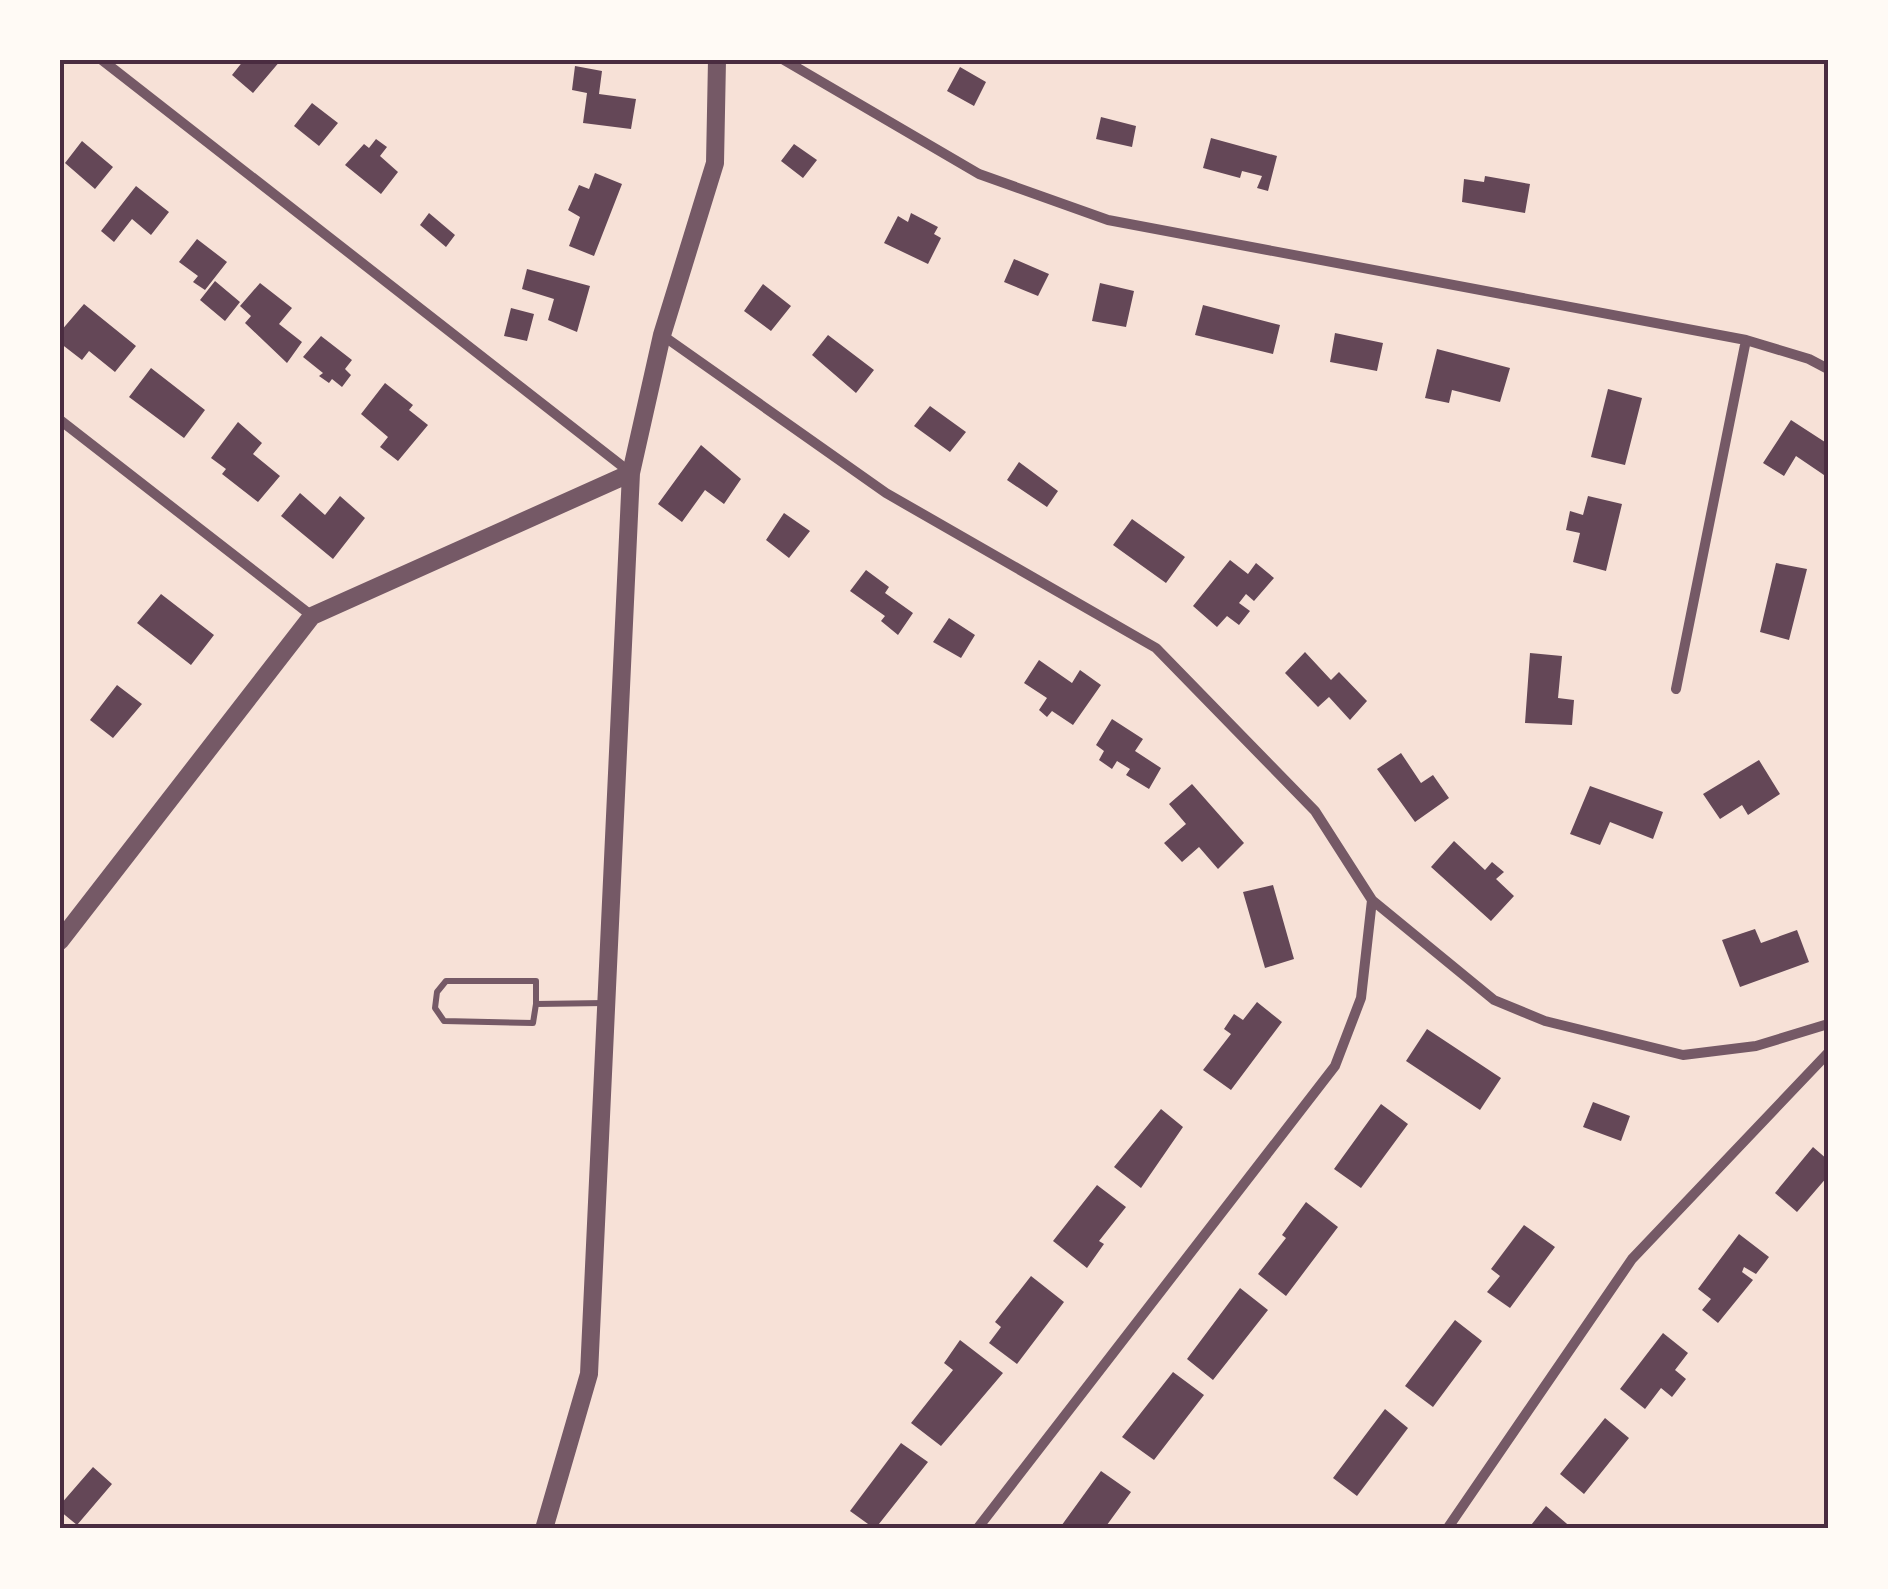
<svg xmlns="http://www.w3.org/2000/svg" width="1888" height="1589" viewBox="0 0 1888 1589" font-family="'Nunito Sans',sans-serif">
	<rect width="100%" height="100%" fill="#f7e1d7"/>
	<!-- building -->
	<path fill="#644757" d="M244,60H281L253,93L232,75Z
		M575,66L602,71L599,94L636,99L631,129L583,123L587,93L572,90Z
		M960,67L986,82L974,106L947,91Z
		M312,103L338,123L319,146L294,126Z
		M1101,117L1136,126L1132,147L1096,139Z
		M1211,138L1277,156L1268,191L1257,188L1262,176L1242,171L1240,178L1203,168Z
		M376,139L387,147L380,156L398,172L381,194L345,165L364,144L369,148Z
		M82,141L113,167L95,189L65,163Z
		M794,144L817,160L803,178L781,161Z
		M595,173L622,184L594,256L569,246L580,217L568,210L579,185L589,189Z
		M1485,176L1530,184L1525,213L1462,202L1464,179L1484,182Z
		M136,186L169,212L151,235L132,219L114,242L101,231Z
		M429,213L455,235L446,247L420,225Z
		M911,213L938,227L934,234L941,238L928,264L884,243L898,216L908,222Z
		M197,239L227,262L205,290L193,282L198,276L179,262Z
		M1014,259L1049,274L1038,296L1004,282Z
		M527,269L590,286L577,332L548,320L554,299L522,289Z
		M215,281L240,302L225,321L200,300Z
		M260,283L292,308L279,324L302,342L287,363L245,323L251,316L240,306Z
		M1100,283L1134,291L1126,327L1092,321Z
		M763,284L791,306L771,331L744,311Z
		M84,304L136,346L115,372L89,351L82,360L60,343V332Z
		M1203,305L1280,325L1273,354L1195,335Z
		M511,308L534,314L527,341L504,336Z
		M1335,333L1383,343L1377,371L1330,362Z
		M828,335L874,370L856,393L812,355Z
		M321,336L352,360L345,369L351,375L342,387L332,379L329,383L319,376L323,373L303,357Z
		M1437,349L1510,368L1500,402L1452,390L1449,403L1425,398Z
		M151,368L205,410L184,438L129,397Z
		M385,383L413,405L409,410L428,425L398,461L380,447L388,437L361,414Z
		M1608,389L1642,398L1625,465L1591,457Z
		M930,406L966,432L950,452L914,426Z
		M1791,420L1828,444L1824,475L1796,456L1784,476L1763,463Z
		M238,422L262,443L253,454L280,476L258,502L222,474L226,469L211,458Z
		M701,445L741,479L724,504L705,490L682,522L658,504Z
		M1019,462L1058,491L1047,507L1007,480Z
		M300,493L325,515L340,496L365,518L333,559L281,516Z
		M1588,496L1622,504L1606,571L1573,562L1580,533L1566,530L1570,511L1583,515Z
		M784,513L810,531L789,558L766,540Z
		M1132,519L1185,557L1166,583L1113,545Z
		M1230,560L1248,574L1256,563L1274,578L1254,601L1246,594L1239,603L1250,611L1239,625L1227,616L1217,627L1193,606Z
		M1776,563L1807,569L1789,640L1760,632Z
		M866,570L889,587L885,593L913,613L898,635L881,621L885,616L850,591Z
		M161,594L214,635L191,665L137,623Z
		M949,618L975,635L961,658L933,642Z
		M1305,652L1331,680L1339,672L1367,701L1350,720L1329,697L1318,707L1285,673Z
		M1530,653L1562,656L1558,698L1574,700L1572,725L1525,723Z
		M1039,660L1072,683L1080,670L1101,685L1073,725L1052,711L1047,717L1039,710L1047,698L1024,683Z
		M117,685L142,704L113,738L90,720Z
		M1112,719L1143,739L1135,751L1161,768L1149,789L1126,775L1130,769L1117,761L1112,769L1099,760L1104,751L1096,745Z
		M1401,753L1421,783L1433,775L1449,798L1415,822L1377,769Z
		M1759,760L1780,794L1748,815L1742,805L1720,819L1703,794Z
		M1192,784L1244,843L1218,869L1199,847L1182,862L1164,843L1186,824L1169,804Z
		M1590,786L1663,812L1653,839L1610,822L1600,845L1570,834Z
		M1454,841L1485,870L1492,862L1504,872L1496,879L1514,896L1491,921L1431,867Z
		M1273,885L1294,959L1265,968L1243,892Z
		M1755,929L1761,943L1797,930L1809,962L1740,987L1722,940Z
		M1257,1002L1282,1022L1231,1090L1203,1070L1231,1034L1224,1029L1234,1014L1243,1020Z
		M1427,1029L1501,1078L1480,1110L1406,1061Z
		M1593,1102L1630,1116L1621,1141L1583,1127Z
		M1381,1104L1408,1124L1361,1188L1334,1169Z
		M1161,1109L1183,1127L1141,1188L1114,1167Z
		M1813,1147L1828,1160V1176L1797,1212L1775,1193Z
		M1097,1185L1126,1207L1099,1241L1104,1244L1087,1268L1053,1241Z
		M1306,1202L1338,1227L1286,1296L1258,1274L1286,1238L1282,1235Z
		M1524,1225L1555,1247L1510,1308L1487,1292L1500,1276L1491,1269Z
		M1739,1234L1769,1257L1756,1274L1744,1267L1742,1272L1753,1280L1718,1323L1702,1310L1711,1299L1698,1289Z
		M1031,1276L1064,1302L1017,1364L989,1343L1001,1327L995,1322Z
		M1240,1288L1268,1310L1213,1380L1187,1359Z
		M1455,1320L1482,1341L1433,1407L1405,1386Z
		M1663,1333L1688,1353L1675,1370L1686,1379L1672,1397L1661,1388L1645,1409L1620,1389Z
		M960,1340L1003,1373L941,1446L911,1423L953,1370L944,1363Z
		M1173,1372L1204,1395L1154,1460L1122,1437Z
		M1385,1409L1408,1428L1357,1496L1333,1478Z
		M1605,1418L1629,1438L1584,1494L1560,1474Z
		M901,1443L928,1462L875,1529L850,1511Z
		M93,1467L112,1484L77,1525L60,1511V1505Z
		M1101,1471L1131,1492L1104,1529H1059Z
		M1546,1506L1573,1529H1528Z"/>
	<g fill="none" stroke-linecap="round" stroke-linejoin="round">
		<!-- service -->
		<path stroke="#755966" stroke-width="6" d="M536,1004V981H446L437,992L435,1008L444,1021L533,1023L536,1004L605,1003"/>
		<!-- minor -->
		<path stroke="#755966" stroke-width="10" d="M102,60L631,473
			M784,60L979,174L1108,220L1746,340L1809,359L1828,369
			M662,335L886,493L1156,648L1315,811L1372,900L1494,1000L1545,1021L1683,1055L1756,1046L1828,1024
			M60,420L312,616
			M1676,689L1746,340
			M977,1529L1335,1066L1361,998L1372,900
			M1447,1529L1632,1259L1828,1053"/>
		<!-- tertiary -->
		<path stroke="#755966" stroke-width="18" d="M60,941L312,616L631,473
			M544,1529L589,1374L631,473L662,335L715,163L717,60"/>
	</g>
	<!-- border -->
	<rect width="1888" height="1589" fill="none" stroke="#fffaf5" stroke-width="125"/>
	<rect x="62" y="62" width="1764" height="1464" fill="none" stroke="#4a2c40" stroke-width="4"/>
</svg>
